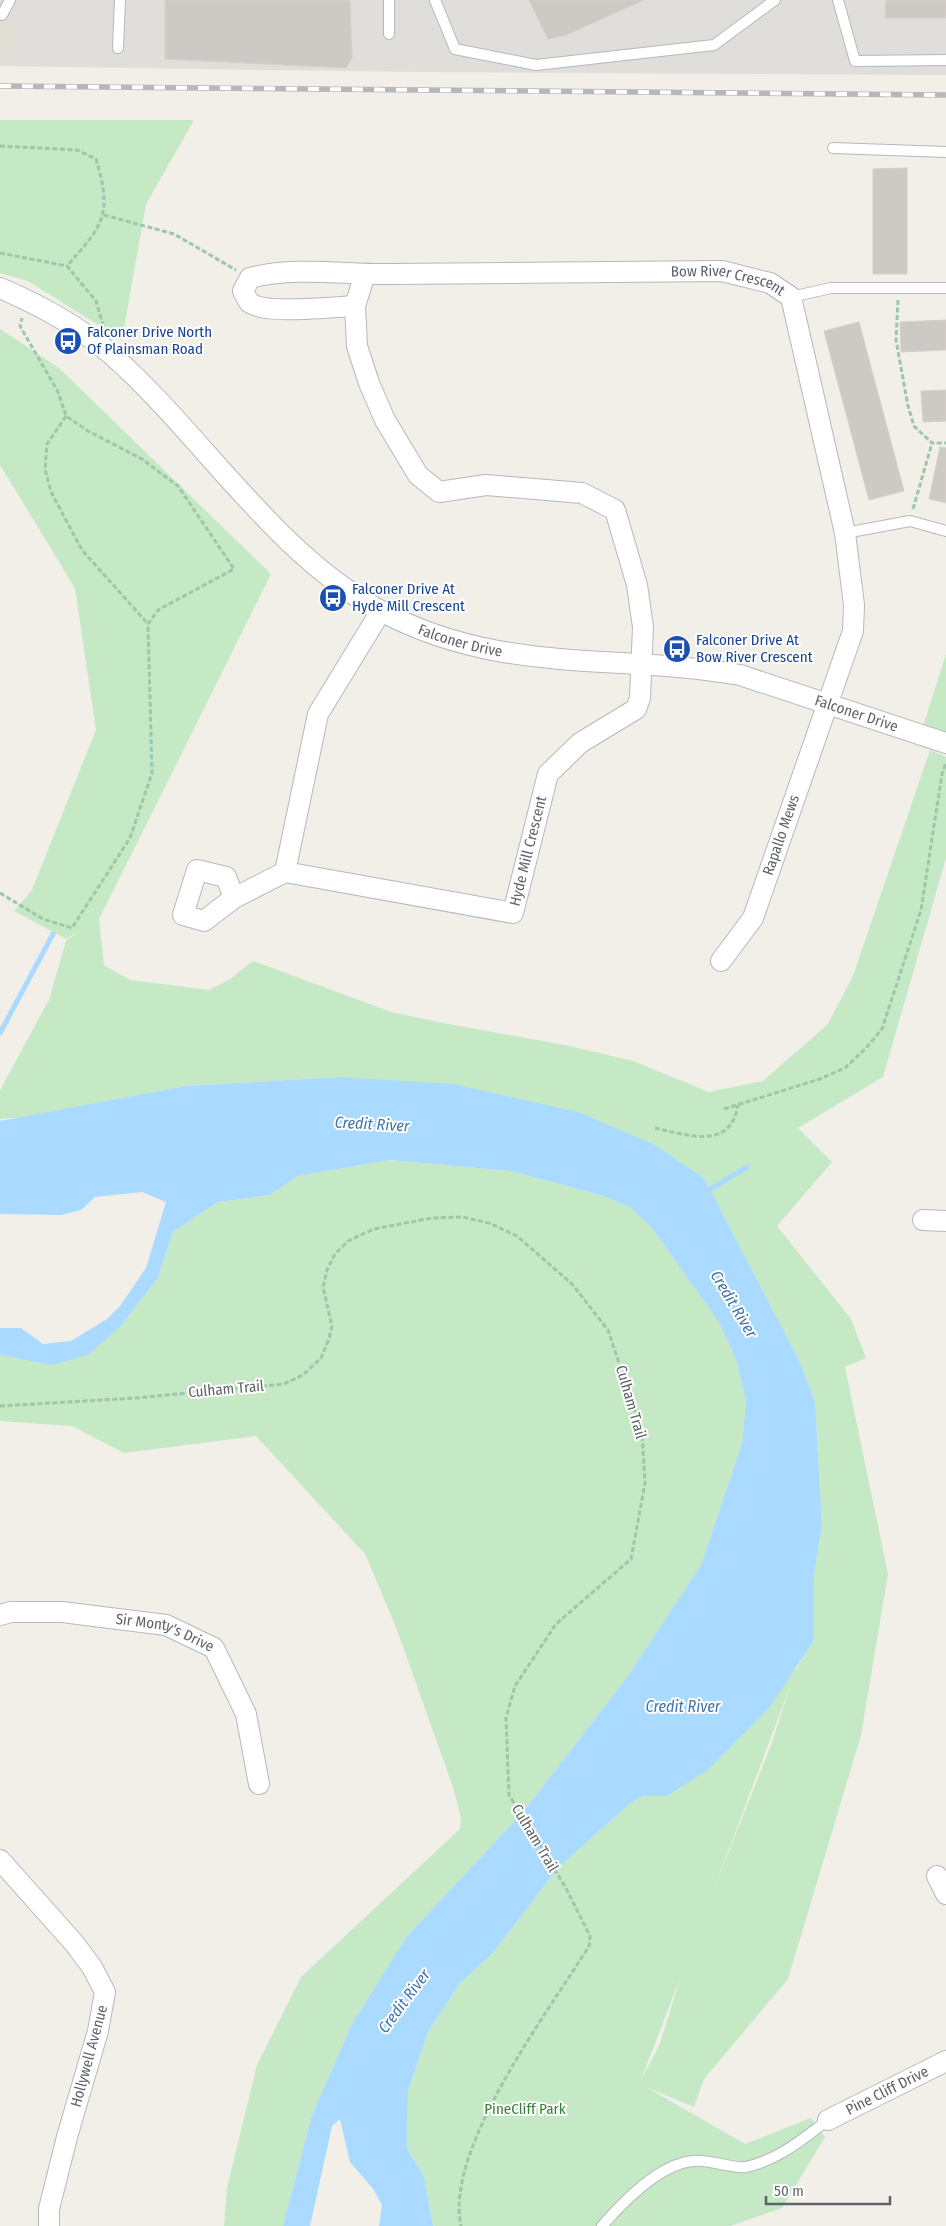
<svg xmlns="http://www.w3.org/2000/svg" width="946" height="2226" viewBox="0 0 946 2226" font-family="'Fira Sans Condensed',sans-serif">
	<rect width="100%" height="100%" fill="#f1efe8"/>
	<!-- industrial -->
	<path fill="#e0deda" d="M0,0H946V75L420,72L0,66Z"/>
	<!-- education -->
	<path fill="#e1ded6" d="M0,0H23L8,66H0Z"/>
	<!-- green -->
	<path fill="#c5e8c5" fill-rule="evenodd" d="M0,120H194L146,204L122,340L28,281L0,273Z
		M0,329L59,368L271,574L99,919L104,965L130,980L209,990L230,979L253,961L391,1012L448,1024L565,1045L633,1061L709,1092L763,1081L828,1024L853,976L930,750L946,757V858L883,1077L798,1128L832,1162L777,1226L851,1319L866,1358L845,1367L888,1574L861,1735L788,1979L704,2079L694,2107L646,2087L745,2144L811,2118L825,2137L782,2208L730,2226H433L424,2177L407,2148L408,2091L428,2032L460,1983L493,1953L558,1868L632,1802L644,1796H667L797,1668L812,1642L814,1576L822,1524L815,1402L800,1362L704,1178L340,1077L186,1086L25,1117L0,1119V1090L49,1000L66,941L77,933L66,939L14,911L32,890L96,730L75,588L0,465ZM791,1684L771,1745L712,1894ZM682,1972L660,2044L641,2080L682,1973Z
		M946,654V738L922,730Z
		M390,1160L511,1171L604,1196L631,1208L652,1228L718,1321L736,1359L746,1401L742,1444L701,1565L628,1676L523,1812L407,1936L352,2024L312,2115L283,2226H224L227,2188L257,2065L301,1977L460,1829L461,1818L453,1787L396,1627L365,1554L256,1436L124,1453L72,1426L0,1421V1355L51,1365L120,1327L158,1278L173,1232L218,1202L270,1195L298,1176Z"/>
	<!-- water -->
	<path fill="#aadaff" d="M340,1077L454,1084L581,1113L655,1145L704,1178L800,1362L815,1402L822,1524L814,1576L813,1642L770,1707L709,1769L667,1796H644L632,1802L558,1868L493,1953L460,1983L428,2032L408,2091L407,2148L424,2177L433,2226H379L382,2205L374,2190L350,2162L340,2119L332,2126L310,2226H283L312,2115L352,2024L407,1936L523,1812L628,1676L701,1565L742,1444L746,1401L736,1359L718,1321L652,1228L631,1208L604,1196L511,1171L390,1160L298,1176L270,1195L218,1202L173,1232L158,1278L120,1327L88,1355L51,1365L0,1355V1328H21L43,1344L71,1341L107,1319L120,1306L146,1268L166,1202L142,1192L95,1197L81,1210L61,1215L0,1214V1121L186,1086Z"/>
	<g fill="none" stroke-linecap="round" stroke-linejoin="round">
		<!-- stream -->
		<path stroke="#aadaff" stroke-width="5" d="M0,1033L53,934
			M704,1193L747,1167"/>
	</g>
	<!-- building -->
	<path fill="#cccac5" stroke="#d6d1c6" d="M165,0H350L352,58L346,68L165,59Z
		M529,0H644L566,35L548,39Z
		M886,0H946V18H885Z
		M907,168V274H873V169Z
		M946,320V350L901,352L900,322Z
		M859,322L904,491L869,500L824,331Z
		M946,390V421L923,422L921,391Z
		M940,447L946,448V503L929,499Z"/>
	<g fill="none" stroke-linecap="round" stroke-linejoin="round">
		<!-- service casing -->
		<g stroke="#b5b8bc" stroke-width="12">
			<path id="service" d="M389,0V34
				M435,0L455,49L536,65L714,45L775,0
				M838,0L855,61L946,60
				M2,15L10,0
				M118,48L120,0
				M833,148L946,152
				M791,297L831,288H946
				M845,533L910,521L946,531
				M602,2226C623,2202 659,2164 693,2161C709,2159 734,2169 746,2167C780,2159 801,2140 828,2120"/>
		</g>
		<!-- minor casing -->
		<g stroke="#b5b8bc" stroke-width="22">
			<g id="minor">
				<path id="s1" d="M365,274L355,306C335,307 263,315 249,302C247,299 245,295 243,291L250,278C296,266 345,275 393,274C503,273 612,272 722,271L770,283L791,297L845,533L854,605L853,631L753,918L721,961"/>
				<path id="s2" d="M0,288C40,305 79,326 112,355C202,435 275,554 381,611C500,675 614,653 740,675L946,743"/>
				<path d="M355,306L357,346L369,383L385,420L418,475L439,492L486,485L582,493L615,510L637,585L643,627L640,698L636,709L580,743L548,774L513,913L285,872L318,714L381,611"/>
				<path d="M234,898L226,877L197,870L183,915L204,921L234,898L285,872"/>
				<path d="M923,1220L946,1221"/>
				<path id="s3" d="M0,1615L11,1612H62L166,1625L214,1648L246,1714L259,1784"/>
				<path d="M0,1860L74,1943L92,1967L105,1992L98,2031L67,2137L49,2209V2226"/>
				<path d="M937,1876L946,1894"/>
				<path id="s4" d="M828,2120L946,2061"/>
			</g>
		</g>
		<!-- path -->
		<path stroke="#9cc7a9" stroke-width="3" stroke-dasharray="5 2.5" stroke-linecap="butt" d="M0,146L77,150L96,159C113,215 103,225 67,266
			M104,215L174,234L236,270
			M0,253L67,266L96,301L103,325
			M898,300L896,340L908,406L914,426L932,443H946
			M66,416L47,444L45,469L51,492L82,550L148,624
			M913,509L932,443
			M0,893L43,919L72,928L130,838L152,773L148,624L158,610L234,569L178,486L142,459L88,431L66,416L58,392L20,326L22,318
			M724,1109L820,1079L845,1068L866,1048L882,1029L921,910L942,774L946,763
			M655,1128C687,1135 731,1151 738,1105
			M0,1406L136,1398L284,1384L303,1375L321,1358L329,1339L332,1326L323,1287L327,1270L335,1254L348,1241L374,1229L432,1218L462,1217L489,1223L517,1236L572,1284L608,1330L642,1432L645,1483L631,1559L556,1624L515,1686L506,1718L509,1795L566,1888L590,1936L589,1946C549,2011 444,2149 461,2226"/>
		<!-- service -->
		<use href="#service" stroke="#fff" stroke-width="10"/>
		<!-- minor -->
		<use href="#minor" stroke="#fff" stroke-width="20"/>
		<!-- rail casing -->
		<g stroke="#b6b7b8" stroke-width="5.5">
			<path id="rail" d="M0,86L946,95"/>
		</g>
		<!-- rail -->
		<use href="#rail" stroke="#fff" stroke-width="4" stroke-dasharray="11" stroke-linecap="butt"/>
	</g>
	<!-- icons -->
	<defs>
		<g id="bus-disc" transform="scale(1.4375)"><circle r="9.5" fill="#1a4fb4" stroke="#fff"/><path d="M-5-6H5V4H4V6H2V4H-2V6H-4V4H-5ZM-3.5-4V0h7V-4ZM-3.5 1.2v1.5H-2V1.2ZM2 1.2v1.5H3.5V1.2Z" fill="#fff"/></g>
	</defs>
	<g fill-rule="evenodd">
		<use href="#bus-disc" x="68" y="341"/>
		<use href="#bus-disc" x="333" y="598"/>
		<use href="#bus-disc" x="677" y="649"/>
	</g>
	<g text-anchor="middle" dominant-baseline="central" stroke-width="4" stroke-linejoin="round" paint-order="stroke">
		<!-- street labels -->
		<g font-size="15" fill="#5f6368" stroke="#fff">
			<text stroke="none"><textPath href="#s1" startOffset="648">Bow River Crescent</textPath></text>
			<text stroke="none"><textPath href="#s2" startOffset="589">Falconer Drive</textPath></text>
			<text stroke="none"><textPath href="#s2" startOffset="994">Falconer Drive</textPath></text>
			<text transform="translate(781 835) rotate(-71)">Rapallo Mews</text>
			<text transform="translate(528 851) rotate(-76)">Hyde Mill Crescent</text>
			<text transform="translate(226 1389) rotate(-5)">Culham Trail</text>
			<text transform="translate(631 1402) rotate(74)">Culham Trail</text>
			<text stroke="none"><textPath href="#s3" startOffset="168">Sir Monty's Drive</textPath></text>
			<text transform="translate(535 1838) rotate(59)">Culham Trail</text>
			<text transform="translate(89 2056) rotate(-75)">Hollywell Avenue</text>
			<text stroke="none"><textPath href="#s4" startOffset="66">Pine Cliff Drive</textPath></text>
		</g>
		<!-- transit labels -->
		<g font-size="15" fill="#164399" stroke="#fff" text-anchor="start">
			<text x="87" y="332">Falconer Drive North<tspan x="87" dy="17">Of Plainsman Road</tspan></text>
			<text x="352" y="589">Falconer Drive At<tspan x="352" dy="17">Hyde Mill Crescent</tspan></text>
			<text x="696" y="640">Falconer Drive At<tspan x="696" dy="17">Bow River Crescent</tspan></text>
		</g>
		<!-- park labels -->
		<g font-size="15" fill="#348238" stroke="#fff">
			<text x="525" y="2109">PineCliff Park</text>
		</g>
		<!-- water labels -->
		<g font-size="16" font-style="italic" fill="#4174aa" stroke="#fff">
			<text transform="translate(372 1124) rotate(3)">Credit River</text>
			<text transform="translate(734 1304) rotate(59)">Credit River</text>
			<text x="683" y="1706">Credit River</text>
			<text transform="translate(404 2001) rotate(-53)">Credit River</text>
		</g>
	</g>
	<!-- scale -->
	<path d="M766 2196v8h124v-8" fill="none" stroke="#5f6368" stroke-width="2.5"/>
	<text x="774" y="2196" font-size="15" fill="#5f6368" stroke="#ffffff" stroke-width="4" paint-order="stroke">50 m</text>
</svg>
